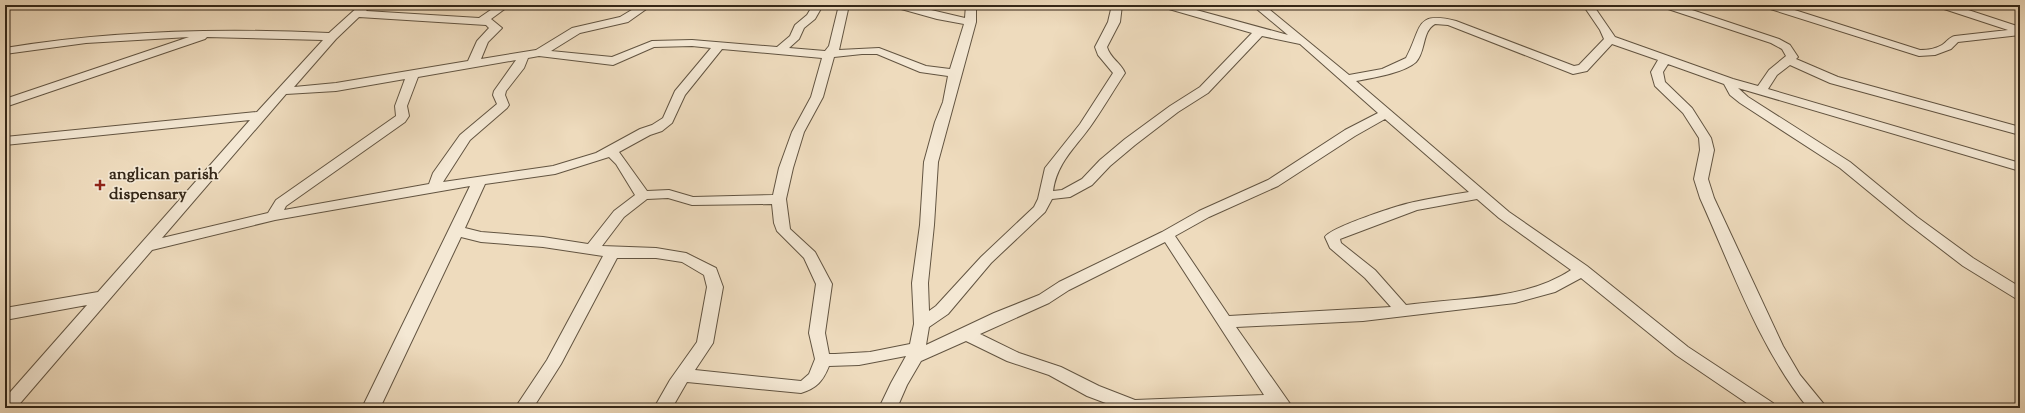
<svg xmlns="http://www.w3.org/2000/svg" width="2025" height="413" viewBox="0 0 2025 413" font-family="'Sorts Mill Goudy',serif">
	<rect width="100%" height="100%" fill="#eedbbd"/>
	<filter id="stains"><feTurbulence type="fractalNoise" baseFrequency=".005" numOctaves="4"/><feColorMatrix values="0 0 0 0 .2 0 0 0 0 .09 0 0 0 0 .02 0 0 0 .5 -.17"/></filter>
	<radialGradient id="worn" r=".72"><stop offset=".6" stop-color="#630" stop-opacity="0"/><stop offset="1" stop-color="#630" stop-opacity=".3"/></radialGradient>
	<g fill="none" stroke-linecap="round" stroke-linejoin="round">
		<!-- minor casing -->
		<g stroke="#625441" stroke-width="2">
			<path id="minor" d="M360,5H371L366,11L479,18L498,5H510L491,19L502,28L488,42L481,59L536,50L572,28L620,17L640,5H652L628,22L580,33L551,51L612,57L652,41L692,40L777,47L790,36L795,25L807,15L813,5H823L815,19L804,28L799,39L789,48L825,51L829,46L839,5H849L839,50L879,48L926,66L950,69L964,24L937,19L894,7L893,5H910L965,18L966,5H976V22L938,162L934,225L928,283L929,311L936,306L981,257L1034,207L1038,199L1045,168L1080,124L1113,73L1098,55L1095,47L1108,22L1112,5H1122L1120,22L1107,47C1110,58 1121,63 1125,73C1113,91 1102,110 1090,127C1074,149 1057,163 1053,191L1062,190L1082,179L1100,160L1125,139L1170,106L1200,87L1252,33L1162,7L1161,5H1178L1288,35L1252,5H1264L1349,75L1382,69L1406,58C1422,29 1414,10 1456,21L1574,66L1579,65L1604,39L1600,30L1583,5H1593L1615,37L1733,79L1758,86L1769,70L1786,56L1782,49L1771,43L1662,7L1661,5H1677L1779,39L1790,45L1798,57L1796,59L1838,77L2020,127V135L1830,83L1790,65L1777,75L1768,89L2020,163V171L1738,88L1748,97L1850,162L1917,217L1973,258L2020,287V299L2015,298L1963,266L1907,223L1840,168L1740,103L1730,95L1724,84L1668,64L1663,72L1665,82L1692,108L1711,138L1714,150L1708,179L1714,198L1783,346L1800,375L1827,408H1808C1759,347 1732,269 1700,198L1694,179L1700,150L1699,138L1683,113L1655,86L1651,72L1658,60L1612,44L1587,71L1573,74L1448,25L1435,24C1422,31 1426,51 1416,62C1404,73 1372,78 1356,81L1509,212L1587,266L1688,347L1773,403L1776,408H1754L1676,355L1581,278L1555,292L1515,303L1363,321L1236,327L1293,408H1119L1087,396L1049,375L1007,361L966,341L921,361L907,385L897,408H879L891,383L906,356L859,365L829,366C823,381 817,388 801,393L687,382L672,408H654L670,380L697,342L707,287L704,275L682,262L656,258H617L561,364L533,408H515L547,360L603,256L543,247L481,242L461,237L380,408H362L470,186L275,220L152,250L16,408H5V398L87,305L5,320V308L98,292L250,120L5,145V137L257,112L323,40L207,37L205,39L5,107V99L189,37L86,43L5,54V48C113,30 220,28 329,33ZM359,17L486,25L489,28L477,41L468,61L336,83L294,87L336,39ZM1262,36L1300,44L1378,113L1345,130L1268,180L1199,211L1162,232L1059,282L1039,295L994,313L926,345L929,327L948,314L991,263L1045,212L1052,199L1070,197L1092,185L1110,166L1135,145L1178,112L1208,93ZM692,46L711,48L675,91L663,118L652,125L640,129L596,153L553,166L443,182L470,140L507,108L509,105L505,95L506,91L524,68L528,58L539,56L613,65L654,47ZM722,49L822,58L811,97L792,132L779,168L773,195L693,197L669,190L647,191L619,152L650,135L662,131L672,123L685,95ZM862,54H877L920,72L948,76L943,102L935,122L924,162L920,225L912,283L914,324L910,344L870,352L835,354H829L825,333L832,284L815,252L790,229L786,199L793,168L804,132L823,97L834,57ZM516,60L494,91L493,95L497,104L460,135L433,173L429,184L284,210L286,206L405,122L409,116L407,106L418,77ZM405,79L395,106L396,116L276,200L268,213L162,238L286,94L336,91ZM1385,119L1469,192C1450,195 1432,198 1414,202C1399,205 1331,227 1325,237L1330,248L1365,278L1391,307L1229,316L1175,236L1209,217L1278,186L1355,136ZM609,157L616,164L635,195L614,211L588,244L543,237L481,232L465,228L485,184L555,174ZM668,198L692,205L772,204L774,223L777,231L804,258L816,284L809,333L815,359L809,374L801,381L695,370L713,343L723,287L716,268L686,253L656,248L602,246L624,217L647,199ZM1477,199L1499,218L1571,270C1524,301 1461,297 1406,305L1375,270L1341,243L1340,239L1417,210ZM1165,242L1264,395L1135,400L1099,386L1061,367L1019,353L980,334L1049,303L1069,290Z
				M1763,5H1779L1920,50C1928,50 1935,49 1942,45C1947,42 1949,37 1955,36L2008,30L1938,7L1937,5H1953L2020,27V35L1958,42L1951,49L1935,55L1919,56L1764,7Z"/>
		</g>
		<!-- minor -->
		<use href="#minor" fill="#f4e8d4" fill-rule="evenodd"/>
	</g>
	<!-- markers -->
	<path fill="#8f2418" stroke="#f4e8d4" stroke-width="1.5" d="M98 179h4v4h4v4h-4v4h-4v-4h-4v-4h4z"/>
	<g text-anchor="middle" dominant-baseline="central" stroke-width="3.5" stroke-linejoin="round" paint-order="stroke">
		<!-- poi labels -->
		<g font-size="17" font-weight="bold" fill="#342718" stroke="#f4e8d4" text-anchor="start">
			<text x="109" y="175">anglican parish<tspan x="109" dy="20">dispensary</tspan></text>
		</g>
	</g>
	<!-- margin -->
	<rect width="2025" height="413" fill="none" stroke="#eedbbd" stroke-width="20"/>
	<rect x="6" y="6" width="2013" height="401" fill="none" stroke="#342718" stroke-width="2"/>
	<rect x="10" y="10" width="2005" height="393" fill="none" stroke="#342718"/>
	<rect width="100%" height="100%" filter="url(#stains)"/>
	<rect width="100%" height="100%" fill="url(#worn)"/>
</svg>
